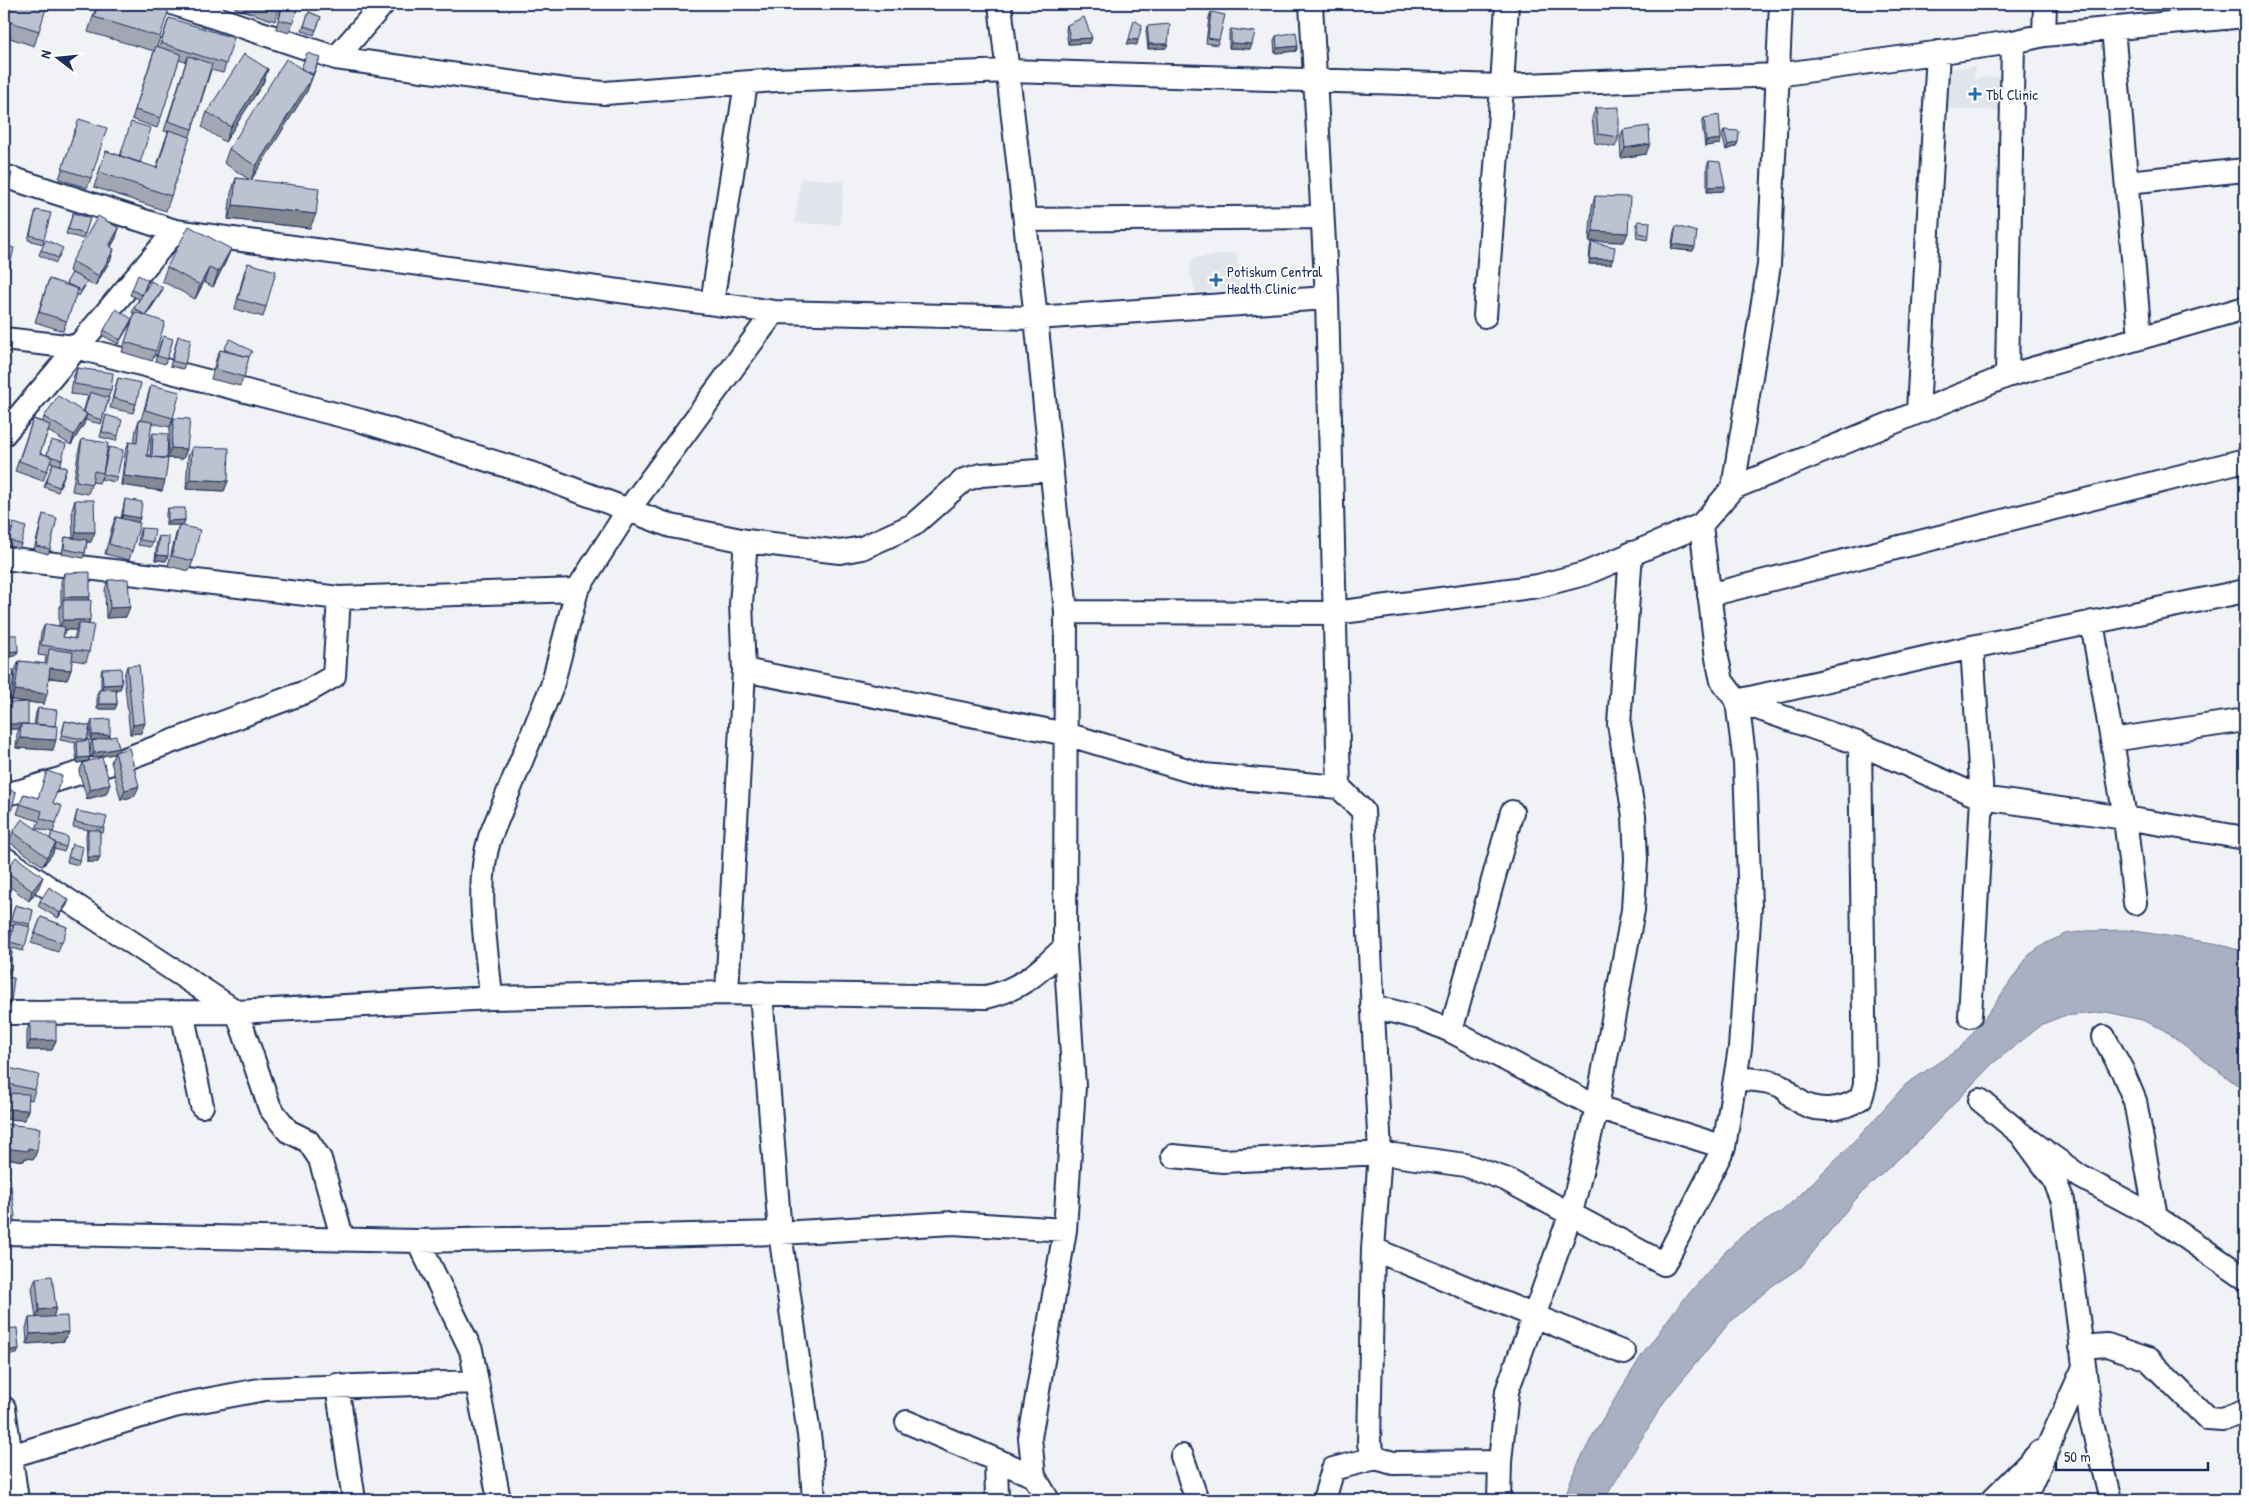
<svg xmlns="http://www.w3.org/2000/svg" width="2249" height="1504" viewBox="0 0 2249 1504" font-family="'Patrick Hand',sans-serif">
	<rect width="100%" height="100%" fill="#f1f2f5"/>
	<filter id="ink" filterUnits="userSpaceOnUse"><feTurbulence type="fractalNoise" baseFrequency=".02" numOctaves="2"/><feDisplacementMap in="SourceGraphic" scale="10" xChannelSelector="R" yChannelSelector="G"/><feConvolveMatrix kernelMatrix="1 2 1 2 8 2 1 2 1" color-interpolation-filters="sRGB"/></filter>
	<g filter="url(#ink)">
		<!-- built -->
		<path fill="#e1e4ea" d="M1975,67L1974,79L2001,76L2005,111L1946,109L1947,69Z
			M801,178L844,181L840,225L795,223Z
			M1236,253L1240,288L1196,293L1190,273L1192,258Z"/>
		<!-- water -->
		<path fill="#a8b0c2" stroke="#707c9a" d="M2127,930L2214,943L2245,952V1091L2163,1029L2142,1020L2107,1012L2063,1016L2043,1024L1992,1064L1919,1140L1873,1182L1854,1201L1801,1267L1772,1286L1729,1323L1664,1402L1604,1500H1564L1573,1474L1594,1433L1642,1355L1675,1310L1724,1253L1744,1234L1782,1211L1798,1197L1864,1131L1905,1085L1960,1048L1984,1019L2029,955L2046,943L2066,934L2086,931Z"/>
		<g fill="none" stroke-linecap="round" stroke-linejoin="round">
			<!-- minor casing -->
			<g stroke="#1b2f5e" stroke-width="26">
				<path id="minor" d="M175,4L336,58L566,90L605,93L776,80L1008,71L1502,86L1507,4
					M1311,4L1327,298L1339,787L1363,811L1380,1153L1373,1249L1369,1444L1376,1458
					M2113,28L2140,338
					M2044,35L2045,4
					M336,58L383,4
					M4,176L175,231L774,312L1036,318L1327,298
					M2127,182L2245,170
					M1025,220L1322,217
					M712,303L746,83
					M1485,316L1502,86L1777,75L2013,42L2044,35L2245,16
					M4,339L75,347L362,421L536,475L671,526L746,541L840,552L862,548L913,525L964,480L981,475L1051,470
					M2007,376L2013,42
					M1918,411L1938,52
					M4,434L175,231
					M1733,488L1769,265L1781,4
					M4,558L339,598L577,590
					M1709,595L2245,460
					M1066,612L1335,613L1538,586L1584,574L1701,525L1733,488L2007,376L2245,308
					M2092,622L2125,818L2135,903
					M744,670L1066,734L1204,775L1339,787
					M1737,701L1860,744L1982,798L2125,818L2245,838
					M1737,701L1972,647L2245,591
					M2112,740L2245,720
					M4,794L21,791L125,759L308,691L334,676L339,598
					M4,858L237,1012L270,1108L288,1131L308,1141L320,1159L343,1240
					M727,993L744,670L741,604L746,541
					M761,993L780,1233L810,1442L814,1500
					M491,998C487,945 474,888 490,837L552,686L577,590L629,509L774,312
					M1372,1006L1423,1019L1451,1031L1597,1107L1724,1147
					M182,1012L202,1106
					M4,1013L237,1012L491,998L727,993L986,997C1022,989 1039,972 1065,947L1066,612L1036,318L1000,4
					M1970,1016L1982,798L1972,647
					M1451,1031L1512,812
					M2104,1037L2122,1070L2135,1101L2156,1217
					M1736,1078C1750,1080 1768,1079 1781,1086C1787,1089 1791,1096 1796,1099C1815,1114 1842,1111 1861,1098L1865,1084L1860,744
					M1980,1100L2021,1134L2081,1177L2156,1217L2245,1278
					M2021,1134L2054,1179L2063,1201L2091,1420L2111,1500
					M1173,1156L1223,1161L1380,1153L1465,1165L1505,1179L1664,1264L1724,1147L1740,1048L1750,907L1745,763L1737,701L1722,681L1717,658L1701,525
					M4,1233L418,1241L780,1233L953,1223L1065,1230
					M418,1241L471,1350L499,1500
					M1373,1249L1624,1353
					M2081,1347L2107,1345L2148,1359L2208,1419L2222,1420L2245,1411
					M337,1385L354,1500
					M4,1408L17,1500
					M907,1422L1034,1476
					M11,1456L174,1406L265,1389L477,1382
					M1182,1456L1197,1500
					M996,1460L997,1500
					M1048,1500L1034,1476L1030,1438L1065,1230L1074,1086L1065,947
					M1324,1500L1333,1469L1376,1458L1393,1463L1500,1462
					M1499,1500L1500,1462L1507,1391L1571,1213L1597,1107L1633,910L1636,859L1634,816L1619,724L1631,553
					M1992,1500L2040,1452
					M2024,1500L2084,1367"/>
			</g>
			<!-- minor -->
			<use href="#minor" stroke="#fff" stroke-width="22"/>
		</g>
		<!-- wall -->
		<path fill="#a2a7b3" stroke="#1b2f5e" fill-rule="evenodd" d="M4,4L39,31L34,46L4,36Z
			M97,4H163L160,37L157,47H159L169,18L226,64L223,73L211,70L171,196L166,211L94,187L106,151L156,168L168,132L164,131L186,62L179,60L157,128L132,119L154,51L88,32Z
			M236,4H281L275,21L235,8Z
			M282,4H298L293,23L289,33L276,29Z
			M309,12L321,17L314,35L302,31Z
			M1211,12L1219,40L1217,45L1206,43L1209,17Z
			M1067,25L1090,43L1068,44L1066,30Z
			M1147,26L1166,48L1148,49L1146,31Z
			M1231,29L1252,44L1250,49L1229,48V34Z
			M1276,36L1298,46L1296,51L1275,53L1274,41Z
			M320,57L307,91L251,180L310,228L228,219L231,193L236,178L250,180L224,163L229,149L301,69Z
			M268,69L263,83L225,142L202,127L207,112Z
			M1596,108L1619,137L1615,147L1595,143L1592,118Z
			M1704,118L1720,144L1705,146L1702,123Z
			M75,129L91,178L87,188L59,179Z
			M1623,130L1646,154L1621,158L1620,140Z
			M1724,130L1738,142L1736,146L1726,150L1722,135Z
			M1709,161L1723,191L1707,192V166Z
			M1595,196L1624,242L1589,241L1592,206Z
			M36,210L44,239L43,244L28,240Z
			M73,213L90,218L83,239L66,234Z
			M1638,221L1649,235L1647,240L1637,238L1636,226Z
			M1676,226L1693,251L1671,249L1674,231Z
			M116,238L111,247V259L95,286L69,271L72,261Z
			M1592,242L1611,264H1589L1590,247Z
			M231,249L225,263L213,287L204,282L195,299L162,281L167,267Z
			M41,250L61,252L56,263L39,255Z
			M248,263L266,307L263,317L235,309L244,273Z
			M72,273L85,286L79,296L76,294L63,331L35,322L49,279L66,285Z
			M147,285L141,296L163,288L161,293L146,316L156,351L152,361L122,352L134,314L132,313L134,308L139,299L130,295L132,290Z
			M132,319L130,324L118,344L102,335L104,330Z
			M178,336L185,364L183,369L170,366Z
			M173,339L165,364L155,361L161,341Z
			M230,339L244,377L240,386L211,379L216,359L220,350L224,351Z
			M77,368L111,390L108,398H109L101,424L85,420L84,424L71,445L48,431L40,453L47,455L51,440L62,460L60,465L56,464L67,468L58,492L44,487L53,463L50,462L43,481L15,471L33,419L43,422L44,417L83,412L88,396L71,394L73,378Z
			M118,378L136,404L133,413L110,408L115,388Z
			M151,385L173,418L170,427L151,423L147,456H150L151,438L153,433L168,452L170,427L174,418L187,449L183,459L167,458L162,491L121,485L125,452L129,442L134,443L136,430L139,420H141L148,395Z
			M106,415L118,436L116,441L100,437Z
			M82,439L104,468L109,447L117,477L115,482L101,479L102,476L99,483L92,482L88,494L72,491L79,449Z
			M192,447L228,481L224,491L186,489L188,456Z
			M125,499L138,523L132,551L129,560L105,554L112,527L116,517L121,518L124,504Z
			M75,500L91,542H87L85,553L83,558L62,554L64,542L65,537L73,538L72,510Z
			M168,508L185,520L183,525L193,561L189,571L168,566L176,534L179,525H166V513Z
			M43,514L50,549L48,554L34,550Z
			M12,528L21,544L19,549L7,545Z
			M141,528L153,542L151,547L138,545L139,533Z
			M159,536L166,561L155,560L157,541Z
			M64,573L89,600V652L86,662L72,660L71,670L67,680L49,678L44,704L11,700V699L10,703L28,724V725H34L36,713L38,708L55,726L53,750L16,748L17,734L19,729H6L5,707H4V670L13,690L15,670L19,661L45,664L46,656L38,655L41,633L45,624L59,626V609L61,605V582ZM65,630H76L74,639L63,637Z
			M108,580L126,617L106,618L105,590Z
			M127,666L141,733L130,734L124,676Z
			M102,669L122,684L120,689H116L117,704L115,709H97V694L99,690L101,689V674Z
			M92,720L110,735L109,737L117,751L135,796L121,800L111,762L114,754L92,758L90,746L92,741L97,740H90V728L87,740L90,757L89,761L110,784L106,794L87,799L79,772L83,763L86,762L77,763L75,746L76,743L60,740L65,721L90,726Z
			M4,788L10,817L6,827L4,826Z
			M24,794L53,803L56,823L53,832L66,847L64,852L54,849L53,853L43,866L9,842L13,832L50,839L52,832L36,828L39,821L17,814Z
			M77,811L104,828L103,833L100,832L98,862H87L86,835L88,830H90L73,827Z
			M72,844L80,860L78,865L67,862Z
			M6,871L39,887L29,901L4,882V877Z
			M40,901L67,905L58,918L38,906Z
			M15,905L33,910L23,951L12,948L11,969L9,974H4V946L8,947L13,926L10,925Z
			M41,917L67,927L58,952L31,943Z
			M30,1022L56,1040L52,1050H27V1031Z
			M4,1067L35,1090L32,1100L28,1099V1110L24,1120L4,1119Z
			M6,1124L37,1150L34,1159L25,1158L24,1161L4,1158V1131Z
			M36,1278L56,1308L53,1317L68,1332L64,1341L27,1344L26,1328L29,1318H36L32,1288Z"/>
		<!-- shaded-wall -->
		<path fill="#848892" stroke="#1b2f5e" d="M1078,4H1089V5H1077Z
			M1092,38L1090,43L1068,44L1070,39Z
			M1129,39L1138,40L1137,45L1127,44Z
			M1231,43L1252,44L1250,49L1229,48Z
			M1149,44H1168L1166,48L1148,49Z
			M1298,46L1296,51L1275,53L1277,48Z
			M320,57L307,91L251,180L256,166L312,77Z
			M268,69L263,83L225,142L231,127Z
			M1721,139L1720,144L1705,146L1706,141Z
			M1738,142L1736,146L1726,150L1728,145Z
			M1650,144L1646,154L1621,158L1625,148Z
			M1725,186L1723,191L1707,192L1709,187Z
			M233,205L316,214L310,228L228,219Z
			M119,228L116,238L105,256L109,246Z
			M1593,231L1628,233L1624,242L1589,241Z
			M1673,244L1695,247L1693,251L1671,249Z
			M114,249L111,259L95,286L99,276Z
			M231,249L225,263L213,287L218,272Z
			M1590,259H1613L1611,264H1589Z
			M209,268L204,282L195,299L200,285Z
			M163,288L161,293L143,320L145,315Z
			M132,319L130,324L118,344L120,340Z
			M87,414L84,424L71,445L74,435Z
			M171,448L187,449L183,459L167,458Z
			M124,476L165,481L162,491L121,485Z
			M190,479L228,481L224,491L186,489Z
			M123,515L140,518L138,523L121,520Z
			M185,520L183,525H166L168,521Z
			M76,532H95L91,542H73Z
			M157,555L168,556L166,561L155,560Z
			M64,597H90L86,607L63,601Z
			M130,607L126,617L106,618L110,608Z
			M63,620H90L87,630L79,623L76,630L59,629Z
			M18,651L16,656L4,657V652Z
			M50,668L71,670L67,680L47,677Z
			M122,684L120,689L101,690L103,685Z
			M15,690L47,694L44,704L11,700Z
			M4,697H12L9,707L7,703L5,707H4Z
			M99,704H117L115,709H97Z
			M145,723L141,733L130,734L133,725Z
			M8,724H28L27,729L21,724L19,729H6Z
			M92,735H110L108,740H90Z
			M20,738L56,740L53,750L16,748Z
			M119,748L117,753L115,752L114,754L92,758L94,753Z
			M90,757L88,761L77,763L78,758Z
			M110,784L106,794L87,799L90,790Z
			M139,786L135,796L121,800L125,790Z
			M56,843L53,853L43,866L47,857Z
			M88,857H100L98,862H87Z
			M43,877L39,887L29,901L32,891Z
			M69,900L67,905L58,918L60,913Z
			M4,916H9L7,921H4Z
			M4,969H11L9,974H4Z
			M4,1001L11,1002L10,1007L4,1006Z
			M56,1040L52,1050H27L30,1041Z
			M4,1109L28,1110L24,1120L4,1119Z
			M4,1148H28L37,1150L34,1159L25,1158L24,1161L4,1158Z
			M15,1217L12,1226L4,1227V1218Z
			M56,1308L53,1318L36,1320L39,1310Z
			M68,1332L64,1341L27,1344L30,1334Z
			M19,1349L17,1354L4,1355V1351Z"/>
		<!-- building -->
		<path fill="#bcc2d0" stroke="#1b2f5e" d="M4,4H44L47,5L39,31L4,20Z
			M98,4H163L170,6L160,37L94,17Z
			M256,4H281L279,11Z
			M283,4H298L293,23L279,20Z
			M309,12L321,17L316,30L304,26Z
			M1211,12L1225,15L1219,40L1208,38Z
			M1084,17L1092,38L1070,39L1067,25Z
			M169,18L234,38L226,64L161,43Z
			M1134,20L1142,25L1138,40L1129,39Z
			M1170,24L1168,44H1149L1147,26Z
			M1231,29L1255,32L1252,44L1231,43Z
			M1296,32L1298,46L1277,48L1276,36Z
			M156,46L181,54L161,118L135,110Z
			M307,53L320,57L313,74L301,69Z
			M244,54L268,69L231,127L207,112Z
			M188,56L212,64L192,129L168,121Z
			M286,59L313,76L256,166L229,149Z
			M1619,107V137L1598,134L1596,108Z
			M1719,115L1721,139L1706,141L1704,118Z
			M79,119L107,128L91,178L62,169Z
			M131,122L151,128L140,163L120,156Z
			M1649,126L1650,144L1625,148L1623,130Z
			M169,130L190,137L171,196L99,172L106,151L157,168Z
			M1724,130L1739,131L1738,142L1728,145Z
			M1709,161L1720,162L1725,186L1709,187Z
			M4,171L12,173L4,207Z
			M236,178L319,188L316,214L233,205Z
			M1595,196L1630,197L1628,233L1593,231Z
			M36,210L51,213L44,239L30,235Z
			M73,213L90,218L85,234L68,229Z
			M98,216L119,228L109,246L114,249L99,276L72,261Z
			M1638,221L1650,222L1649,235L1639,233Z
			M189,226L231,249L218,272L209,268L200,285L167,267Z
			M1676,226L1697,232L1695,247L1673,244Z
			M46,240L63,248L58,258L41,250Z
			M1592,242L1615,247L1613,259H1590Z
			M4,245L14,248L6,282H4Z
			M248,263L276,271L266,307L238,299Z
			M72,273L87,281L81,291L77,289H78L66,283Z
			M138,275L148,280L142,295L132,290Z
			M49,279L78,289L67,321L39,312Z
			M151,281L163,288L145,315L134,308Z
			M116,309L132,319L120,340L104,330Z
			M135,312L165,322L156,351L125,342Z
			M163,336L173,339L167,359L157,356Z
			M178,336L191,339L185,364L172,361Z
			M230,339L252,351L249,357L230,352L224,349Z
			M220,350L249,357L244,377L215,369Z
			M4,358L7,359L4,373Z
			M77,368L113,373L111,390L74,384Z
			M118,378L141,383L136,404L113,398Z
			M151,385L180,392L173,418L145,410Z
			M90,392L109,398L102,420L87,415V414L84,412Z
			M58,396L87,414L74,435L44,417Z
			M106,415L122,420L118,436L102,432Z
			M174,418L190,419L187,449L171,448Z
			M33,419L50,425L40,453L52,457L47,471L19,461Z
			M139,420L152,422L147,456L168,459L165,481L124,476L129,442L137,443Z
			M153,433L168,434L167,458L152,457Z
			M82,439L108,443L103,473L94,471L92,484L76,481Z
			M51,440L66,444L62,460L47,455Z
			M109,447L123,450L117,477L103,474Z
			M192,447L229,448L228,481L190,479Z
			M53,463L67,468L59,487L46,482Z
			M125,499L142,502L140,518L123,515Z
			M75,500H94L95,532H76Z
			M168,508H185V520L168,521Z
			M43,514L57,518L50,549L36,546Z
			M116,517L140,523L132,551L109,544Z
			M14,523L26,527L21,544L9,540Z
			M179,525L200,530L193,561L172,556Z
			M141,528L155,529L153,542L140,540Z
			M159,536L169,537L168,556L157,555Z
			M65,537L87,540L85,553L64,549Z
			M90,572V597H64V573Z
			M128,579L130,607L110,608L108,580Z
			M63,600H91L90,620H63Z
			M79,623L94,625L89,652L41,645L45,624L65,627L63,637L76,639Z
			M4,635H17L18,651L4,652Z
			M49,649L73,652L71,670L50,668L47,694L15,690L19,661L47,664Z
			M139,665L145,723L133,725L127,666Z
			M121,668L122,684L103,685L102,669Z
			M4,670H14L12,697H4Z
			M116,689L117,704H99V690Z
			M28,702V724H8L7,703Z
			M38,708L57,710L55,726L36,724Z
			M110,719V735H92V720Z
			M65,721L90,726L87,740L62,735Z
			M21,724L57,726L56,740L20,738Z
			M116,736L119,748L94,753L92,741Z
			M89,740L90,757L78,758L77,742Z
			M129,748L139,786L125,790L115,752Z
			M4,753L6,778H4Z
			M102,757L110,784L90,790L83,763Z
			M47,771L62,776L53,803L62,806L56,823L40,818L42,811L20,804L24,794L38,798Z
			M4,788L16,792L10,817L4,816Z
			M77,811L107,817L104,828L75,822Z
			M22,819L56,843L47,857L13,832Z
			M88,830H100V857H88Z
			M52,832L68,837L66,847L56,844V843L50,839Z
			M72,844L83,847L80,860L68,857Z
			M16,857L43,877L32,891L6,871Z
			M49,887L69,900L60,913L40,901Z
			M4,903H10L9,916H4Z
			M15,905L33,910L30,924L11,920Z
			M41,917L67,927L62,943L35,933Z
			M14,923L30,927L25,946L10,942Z
			M4,946L12,947L11,969H4Z
			M4,977L14,978L11,1002L4,1001Z
			M30,1022H56V1040L30,1041Z
			M4,1067L39,1075L35,1090L4,1083Z
			M4,1093L29,1094L28,1110L4,1109Z
			M6,1124L40,1128L37,1150L28,1148V1151L4,1148Z
			M10,1179L15,1217L4,1218V1180Z
			M52,1276L56,1308L39,1310L36,1278Z
			M67,1316L68,1332L30,1334L29,1318Z
			M17,1328L19,1349L4,1351V1329Z"/>
	</g>
	<!-- markers -->
	<g fill="#1f6fb2" stroke="#fff" stroke-width="2">
		<path d="M1972.5 86.5h5v5h5v5h-5v5h-5v-5h-5v-5h5z"/>
		<path d="M1213.5 272.5h5v5h5v5h-5v5h-5v-5h-5v-5h5z"/>
	</g>
	<g text-anchor="middle" dominant-baseline="central" stroke-width="4" stroke-linejoin="round" paint-order="stroke">
		<!-- poi labels -->
		<g font-size="15" fill="#1b2f5e" stroke="#fff" text-anchor="start">
			<text x="1986" y="94">Tbl Clinic</text>
			<text x="1227" y="271">Potiskum Central<tspan x="1227" dy="17">Health Clinic</tspan></text>
		</g>
	</g>
	<!-- margin -->
	<rect width="2249" height="1504" fill="none" stroke="#fff" stroke-width="20"/>
	<rect x="10" y="10" width="2229" height="1484" fill="none" stroke="#1b2f5e" stroke-width="2" filter="url(#ink)"/>
	<!-- north arrow -->
	<g transform="translate(58 58) rotate(286)" stroke="#ffffff" stroke-width="4" paint-order="stroke">
	<path d="M0-4L9 19L0 12L-9 19Z" fill="#1b2f5e"/>
	<text y="-8" font-size="14" font-weight="bold" text-anchor="middle" fill="#1b2f5e">N</text>
	</g>
	<!-- scale -->
	<path d="M2056 1462v8h152v-8" fill="none" stroke="#1b2f5e" stroke-width="2.5"/>
	<text x="2064" y="1462" font-size="15" fill="#1b2f5e" stroke="#ffffff" stroke-width="4" paint-order="stroke">50 m</text>
</svg>
